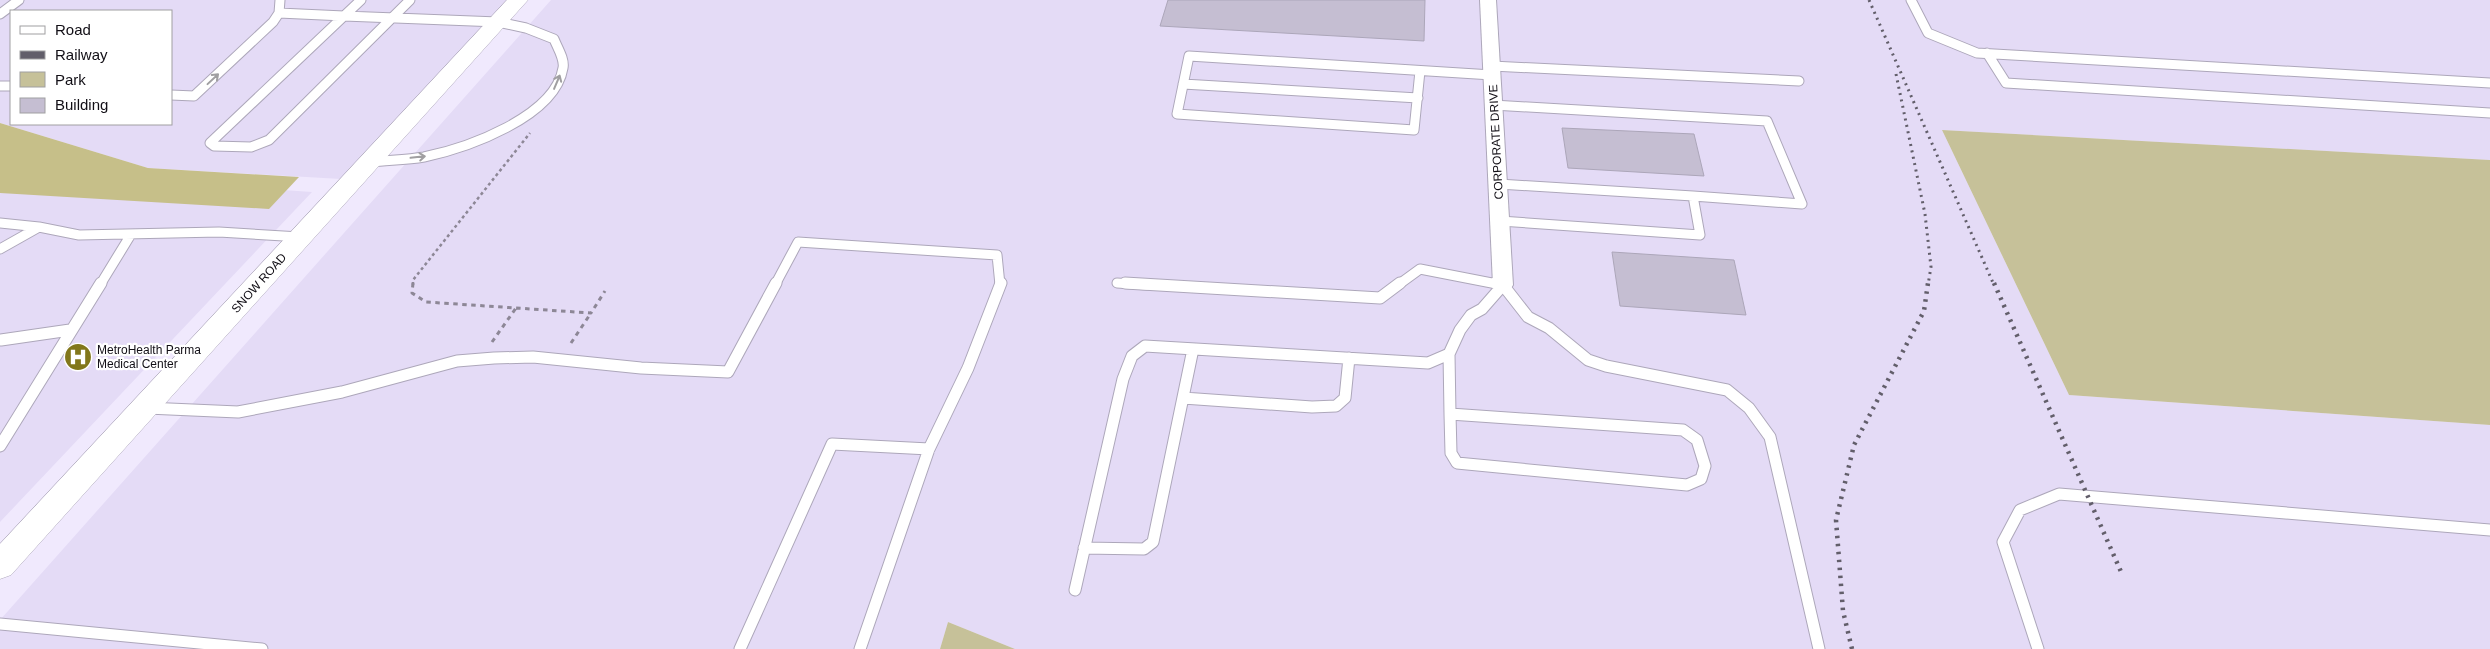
<svg xmlns="http://www.w3.org/2000/svg" width="2490" height="649" viewBox="0 0 2490 649" font-family="Arial,sans-serif">
	<rect width="100%" height="100%" fill="#f0e9fd"/>
	<!-- built -->
	<path fill="#e4dbf6" fill-rule="evenodd" d="M0,0H506L341,179L148,168L0,123ZM11,11H171V124H11Z
		M551,0H2490V160L1942,130L2069,395L2490,425V649H1015L948,622L940,649H0V620Z
		M0,171L312,192L0,522Z"/>
	<!-- green -->
	<path fill="#c6c199" d="M1942,130L2490,160V425L2069,395Z
		M948,622L1015,649H940Z"/>
	<!-- forest -->
	<path fill="#c6bf89" d="M0,123L148,168L299,177L269,209L0,193Z"/>
	<!-- building -->
	<path fill="#c5bed2" stroke="#aca6b9" d="M1168,0H1425L1424,41L1160,26Z
		M1562,128L1694,134L1704,176L1568,168Z
		M1612,252L1734,260L1746,315L1620,306Z"/>
	<g fill="none" stroke-linecap="round" stroke-linejoin="round">
		<!-- lane-far1 casing -->
		<g stroke="#ada7ba" stroke-width="11">
			<path id="lane-far1" d="M361,0L344,16L498,22L526,28L554,39C557,47 565,59 563,68C555,117 467,148 424,157C407,160 389,160 371,162
				M1911,0L1928,33L1977,53L2490,83
				M279,13L344,16L210,143L214,146L251,147L269,140L410,0
				M0,14L19,0
				M1987,53L2006,83L2490,113
				M1492,66L1799,81
				M1420,71L1414,130L1177,114L1189,56L1492,75
				M1183,84L1418,98
				M0,86H11
				M171,95L194,96L273,22L279,13L280,0
				M1493,105L1767,121L1802,204L1693,196
				M1499,184L1693,196L1700,235L1500,221
				M0,223L39,227
				M0,249L39,227L79,235L219,232L300,237
				M1117,283L1147,285
				M100,285L130,236
				M775,285L798,242L997,255L1000,285
				M1398,285L1420,269L1502,285"/>
		</g>
		<!-- lane casing -->
		<g stroke="#ada7ba" stroke-width="13">
			<path id="lane" d="M1125,283L1380,298L1400,283
				M1495,283L1503,285L1528,317L1549,328L1588,360L1606,366L1727,390L1749,408L1770,437L1819,649
				M1,340L70,330
				M1449,354L1450,414
				M1183,398L1312,407L1336,406L1345,398L1349,358
				M147,408L238,412L342,392L457,361L494,358L533,357L641,368L728,372L776,283
				M1450,414L1683,430L1697,440L1705,466L1701,479L1687,485L1457,463L1451,453Z
				M0,446L101,283
				M1084,548L1144,549L1153,542L1193,349
				M1075,590L1123,379L1132,356L1145,346L1428,363L1449,354L1460,330L1471,315L1482,309L1503,285
				M0,624L262,649
				M740,649L832,444L929,449
				M860,649L929,449L968,368L1001,283
				M2038,649L2003,542L2020,510L2059,494L2490,530"/>
		</g>
		<!-- street casing -->
		<g stroke="#ada7ba" stroke-width="2">
			<path id="street" d="M1480,0H1496L1513,285L1510,290L1503,292L1496,290L1493,285Z"/>
		</g>
		<!-- primary casing -->
		<g stroke="#ada7ba" stroke-width="1">
			<path id="primary" d="M507,0H528L11,575L0,579V544Z"/>
		</g>
		<!-- path-far1 -->
		<path stroke="#8d8796" stroke-width="2.5" stroke-dasharray="3 3" stroke-linecap="butt" d="M413,285V280L530,133"/>
		<!-- path -->
		<path stroke="#8d8796" stroke-width="3" stroke-dasharray="4.5 4.5" stroke-linecap="butt" d="M413,283L412,293L426,302L591,313L605,291
			M492,342L516,308
			M571,343L591,313"/>
		<!-- lane-far1 -->
		<use href="#lane-far1" stroke="#fff" stroke-width="9"/>
		<!-- lane -->
		<use href="#lane" stroke="#fff" stroke-width="11"/>
		<!-- street -->
		<use href="#street" fill="#fff" fill-rule="evenodd"/>
		<!-- primary -->
		<use href="#primary" fill="#fff" fill-rule="evenodd"/>
		<!-- rail-far1 -->
		<path stroke="#625e6a" stroke-width="3" stroke-dasharray="2 4.5" stroke-linecap="butt" d="M1869,0L1994,285
			M1896,74L1925,214L1931,267L1928,285"/>
		<!-- rail -->
		<path stroke="#625e6a" stroke-width="4.5" stroke-dasharray="2.5 5.5" stroke-linecap="butt" d="M1994,283L2122,574
			M1852,649L1843,611L1836,520L1854,445L1924,311L1928,283"/>
	</g>
	<!-- one-way arrows -->
	<defs><path id="oneway-shaft" d="M-6 0H5M1.5-3L5.5 0L1.5 3" fill="none" stroke-width="1.6" stroke-linecap="round" stroke-linejoin="round" transform="scale(1.25)"/></defs>
	<g stroke="#a09fa1">
		<use href="#oneway-shaft" transform="translate(213 79) rotate(-43)"/>
		<use href="#oneway-shaft" transform="translate(557 82) rotate(-67)"/>
		<use href="#oneway-shaft" transform="translate(418 157) rotate(-6)"/>
	</g>
	<!-- icons -->
	<defs>
		<g id="hospital-disc" transform="scale(1.4375)"><circle r="9.5" fill="#82771b" stroke="#fff"/><path d="M-5-5h3v3.5h4V-5h3V5h-3V1.5h-4V5h-3Z" fill="#fff"/></g>
	</defs>
	<g fill-rule="evenodd">
		<use href="#hospital-disc" x="78" y="357"/>
	</g>
	<g text-anchor="middle" dominant-baseline="central" stroke-width="4.5" stroke-linejoin="round" paint-order="stroke">
		<!-- street labels -->
		<g font-size="12" fill="#110e15" stroke="#fff">
			<text transform="translate(1496 142) rotate(-93)">CORPORATE DRIVE</text>
			<text transform="translate(259 283) rotate(-48)">SNOW ROAD</text>
		</g>
		<!-- poi labels -->
		<g font-size="12" fill="#110e15" stroke="#fff" text-anchor="start">
			<text x="97" y="350">MetroHealth Parma<tspan x="97" dy="14">Medical Center</tspan></text>
		</g>
	</g>
	<!-- legend -->
	<rect x="10" y="10" width="162" height="115" fill="#ffffff" stroke="#a09fa1"/>
	<rect x="20" y="26" width="25" height="8" fill="#ffffff" stroke="#a09fa1"/>
	<text x="55" y="35" font-size="15" fill="#110e15">Road</text>
	<rect x="20" y="51" width="25" height="8" fill="#625e6a" stroke="#a09fa1"/>
	<text x="55" y="60" font-size="15" fill="#110e15">Railway</text>
	<rect x="20" y="72" width="25" height="15" fill="#c6c199" stroke="#a09fa1"/>
	<text x="55" y="85" font-size="15" fill="#110e15">Park</text>
	<rect x="20" y="98" width="25" height="15" fill="#c5bed2" stroke="#a09fa1"/>
	<text x="55" y="110" font-size="15" fill="#110e15">Building</text>
</svg>
